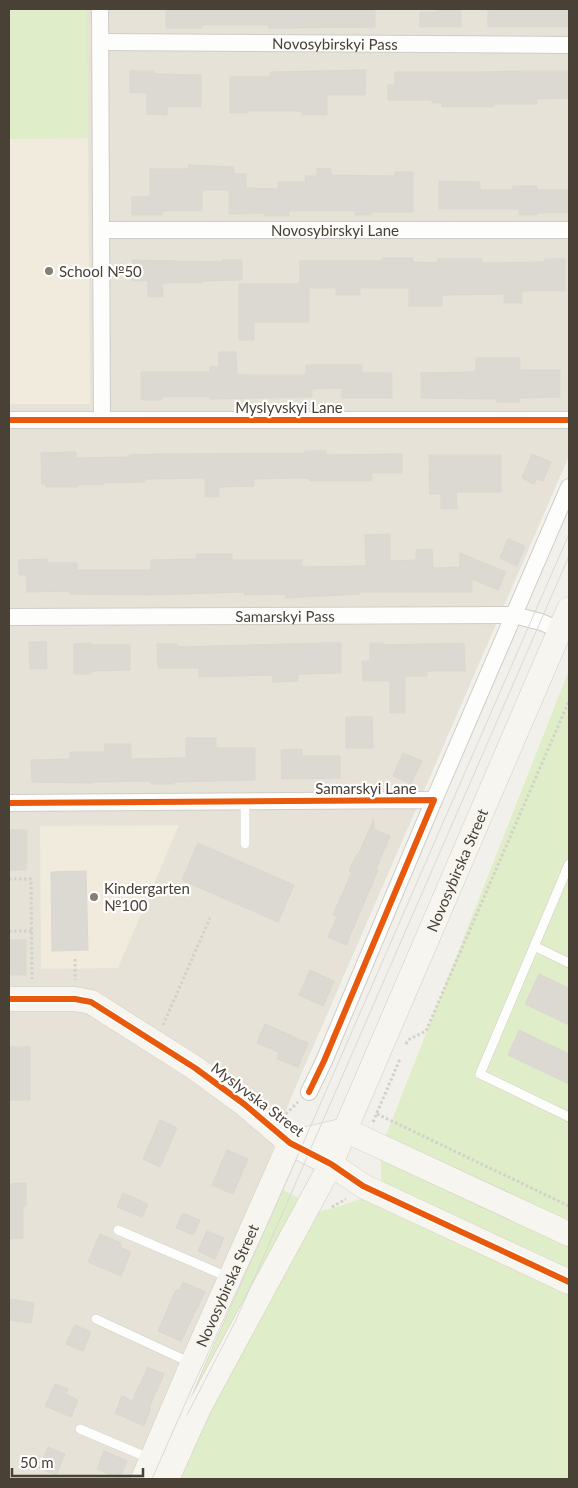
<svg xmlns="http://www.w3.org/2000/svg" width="578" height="1488" viewBox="0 0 578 1488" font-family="Lato,sans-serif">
	<rect width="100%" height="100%" fill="#f2f0ea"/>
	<!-- residential -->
	<path fill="#e6e2d7" d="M9,9H569V456L290,1100L228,1280L143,1479H9Z"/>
	<!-- education -->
	<path fill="#f0ebdc" d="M88,138L90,404H9V139Z
		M179,825L118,968L41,969L40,826Z"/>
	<!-- green -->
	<path fill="#dfeec8" d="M9,9H87L88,138L9,139Z
		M569,670V1479H143L267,1180L321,1211C342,1207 360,1197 381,1194V1148Z"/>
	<!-- building -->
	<path fill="#dcd9d3" stroke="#dad7d0" d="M166,9H375V27L269,28L268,25H202V28H166Z
		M437,9H461V27H420V12H437Z
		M488,9H569V27H488Z
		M366,70L365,95H327V115H302V111H248V113H230V77H270V72Z
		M130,71H154V74L201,75V107H167V115L147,114V93H130Z
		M520,71H569V98L537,99V104H494V107H442V103H432V100H388V85H395V72H474Z
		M189,165L234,167V174H246V188L278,189V182H306L305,176H317V168L331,169V175L395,176V172H413V212H371V215H355V211H289V216H265V213L229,214V190H202V211H162V215H132V197H150V169H189Z
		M439,181L480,182V190H513V186H537V190H569V213H537V215H519V209H439Z
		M382,258H413V262L438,263V259H482V263L545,262V259H565V291H522V303H504V294L442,295V306H409V288H360V295H336V288H309V322H254V340H239V284H300V261H382Z
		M132,260L222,262V260H242V280L202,281V283H162L163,297H148V281H132Z
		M219,352H236L237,374L242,375H306V365H362V373H392V398H342V388L312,389V397L210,399V397H162V400H141V372H210V367H219Z
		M476,358H520V370H560V397L520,398V402H497V399L421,398V373L476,372Z
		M305,451H326V455L402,454V473H372V481H310V479L299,478L254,479V486L219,487V497H205V478L145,479V482L103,483V485H77V487H46V484H42L41,453L76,452V458L129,457V455L164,454L305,453Z
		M532,454L551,462L543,481L536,479L534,484L522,478Z
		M429,455H501V492H456L457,509H441V494H430Z
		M390,534V561L416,560V550L432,549L433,568L460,567V553L506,572L498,590L472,579V592H360V594L286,598V594L245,595L244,592L151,595L70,594V591L27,592L26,575H19V560L47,559V563H77V570H151V560L197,559V554H232V560H302V567L366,566L365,535Z
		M508,539L525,546L517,566L500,558Z
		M29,642H46L47,669H30Z
		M91,643V645H130V670L91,671V674H74V644Z
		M323,643H341V673L298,674V681L273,682V675L199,677V668H158L157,644H177V647Z
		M370,643H383V645L464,643L465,671H427V676H405V713H390V681H363L362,661H370Z
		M346,717H372L373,748H346Z
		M186,738H216V748H255V780L174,782V784H151L150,781L92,782V783L32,782L31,760L70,759V752H105L104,744H131V759L186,758Z
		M302,749V756H340V778L282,779L281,750Z
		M403,753L422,761L411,784L393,776Z
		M374,819V829L390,836L376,869L378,870L346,945L328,937L337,917L333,915L352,872L349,871L357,854L358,855Z
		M9,830H27V862H26V870H9Z
		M198,843L294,885L278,922L182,880Z
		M86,871L88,950L52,951L51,872Z
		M9,940H26V975H9Z
		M310,970L334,981L323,1006L299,995Z
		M539,974L569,988V1025L525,1004Z
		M265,1024L308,1043L298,1067L277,1059L279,1052L257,1043Z
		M519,1030L569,1054V1084L508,1055Z
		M9,1047H30V1100H9Z
		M160,1120L177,1128L160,1167L143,1159Z
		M227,1150L248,1159L233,1194L212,1185Z
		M26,1183V1206H23V1238L9,1239V1184Z
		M123,1193L148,1204L142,1217L117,1207Z
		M183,1213L200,1220L193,1235L176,1228Z
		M207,1231L224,1238L215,1259L198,1251Z
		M100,1234L121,1243L120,1247L131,1252L121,1276L88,1262Z
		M183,1282L205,1292L181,1341L158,1331L176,1290L179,1291Z
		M11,1299L34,1303L31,1323L9,1320Z
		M75,1325L91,1332L83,1351L66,1344Z
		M148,1367L164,1374L149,1408L151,1409L144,1426L115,1413L122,1396L132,1401Z
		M55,1384L68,1389L66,1394L78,1400L71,1417L45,1406Z
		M48,1447L65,1454L56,1475L39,1468Z
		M104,1451L127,1461L119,1479L97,1469Z"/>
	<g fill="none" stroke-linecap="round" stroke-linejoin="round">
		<!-- lane casing -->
		<g stroke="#d0cdc8" stroke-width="10">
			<path id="lane" d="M245,801V844
				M569,864L480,1074L569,1117
				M534,946L569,963
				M118,1230L228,1277
				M96,1319L191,1363
				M80,1429L151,1459"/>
		</g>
		<!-- street casing -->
		<g stroke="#d0cdc8" stroke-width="18">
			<g id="street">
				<path d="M100,9L102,419"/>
				<path id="s1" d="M100,42L569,45"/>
				<path id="s2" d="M101,230H569"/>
				<path d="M9,420H569"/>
				<path id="s3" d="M9,617L514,615L541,622L560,630"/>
				<path d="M434,800L569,487"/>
				<path d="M9,803L434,800L324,1061L309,1092"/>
			</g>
		</g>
		<!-- secondary casing -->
		<g stroke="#d2cdc1" stroke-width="25">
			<g id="secondary">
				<path d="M9,999H75L91,1002L195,1068L244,1104L290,1143L331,1164L363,1186L569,1282"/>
				<path d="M345,1130L569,1234"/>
				<path d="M290,1143L345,1130"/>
				<path id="s4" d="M143,1479L192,1364L290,1143"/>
				<path id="s5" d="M167,1479L199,1408L331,1164L345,1130L569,609"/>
			</g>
		</g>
		<!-- path -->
		<path stroke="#d2d0ca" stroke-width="3" stroke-dasharray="2.5 2.5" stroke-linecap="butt" d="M9,879H31L32,979
			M9,931H32
			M75,959V980
			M163,1025L210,918
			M406,1044L408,1040L426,1031L569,701
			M286,1114L298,1102
			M377,1114L569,1206
			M373,1122L400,1059
			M332,1207L346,1199"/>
		<!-- lane -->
		<use href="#lane" stroke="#fdfdfc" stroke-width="9"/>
		<!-- street -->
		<use href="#street" stroke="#fdfdfc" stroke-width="16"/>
		<!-- secondary -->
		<use href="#secondary" stroke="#f7f5ef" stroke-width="24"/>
		<!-- tram -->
		<path stroke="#d9d9d8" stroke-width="1" d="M187,1415L236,1320L569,556
			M152,1479L193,1386L274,1210L569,534"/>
		<!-- cycleway casing -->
		<g stroke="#fff" stroke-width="9">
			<path id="cycleway" d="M9,420H569
				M9,803L434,800L324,1061L309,1092
				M9,999H75L91,1002L195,1068L244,1104L290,1143L331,1164L363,1186L569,1282"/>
		</g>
		<!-- cycleway -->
		<use href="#cycleway" stroke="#e8590c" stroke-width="6"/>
	</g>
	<!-- markers -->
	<g fill="#847e74" stroke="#fff" stroke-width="2">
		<circle cx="49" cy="271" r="5"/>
		<circle cx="94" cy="897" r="5"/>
	</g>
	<g text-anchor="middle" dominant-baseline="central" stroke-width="4.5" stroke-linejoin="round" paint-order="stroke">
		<!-- street labels -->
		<g font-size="15" fill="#494135" stroke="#fff">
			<text stroke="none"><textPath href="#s1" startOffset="235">Novosybirskyi Pass</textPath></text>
			<text stroke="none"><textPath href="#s2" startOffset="234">Novosybirskyi Lane</textPath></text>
			<text x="289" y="407">Myslyvskyi Lane</text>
			<text stroke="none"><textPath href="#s3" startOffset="276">Samarskyi Pass</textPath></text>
			<text x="366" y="788">Samarskyi Lane</text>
			<text stroke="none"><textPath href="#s5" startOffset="675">Novosybirska Street</textPath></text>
			<text transform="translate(258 1099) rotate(37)">Myslyvska Street</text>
			<text stroke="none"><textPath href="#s4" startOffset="211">Novosybirska Street</textPath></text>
		</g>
		<!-- poi labels -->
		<g font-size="15" fill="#494135" stroke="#fff" text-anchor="start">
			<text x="59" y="271">School №50</text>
			<text x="104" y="888">Kindergarten<tspan x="104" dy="17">№100</tspan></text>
		</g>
	</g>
	<!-- border -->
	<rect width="578" height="1488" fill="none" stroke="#494135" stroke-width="20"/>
	<!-- scale -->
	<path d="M12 1468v8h131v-8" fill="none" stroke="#494135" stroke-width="2.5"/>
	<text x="20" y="1468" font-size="15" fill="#494135" stroke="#ffffff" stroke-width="4" paint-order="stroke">50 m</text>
</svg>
